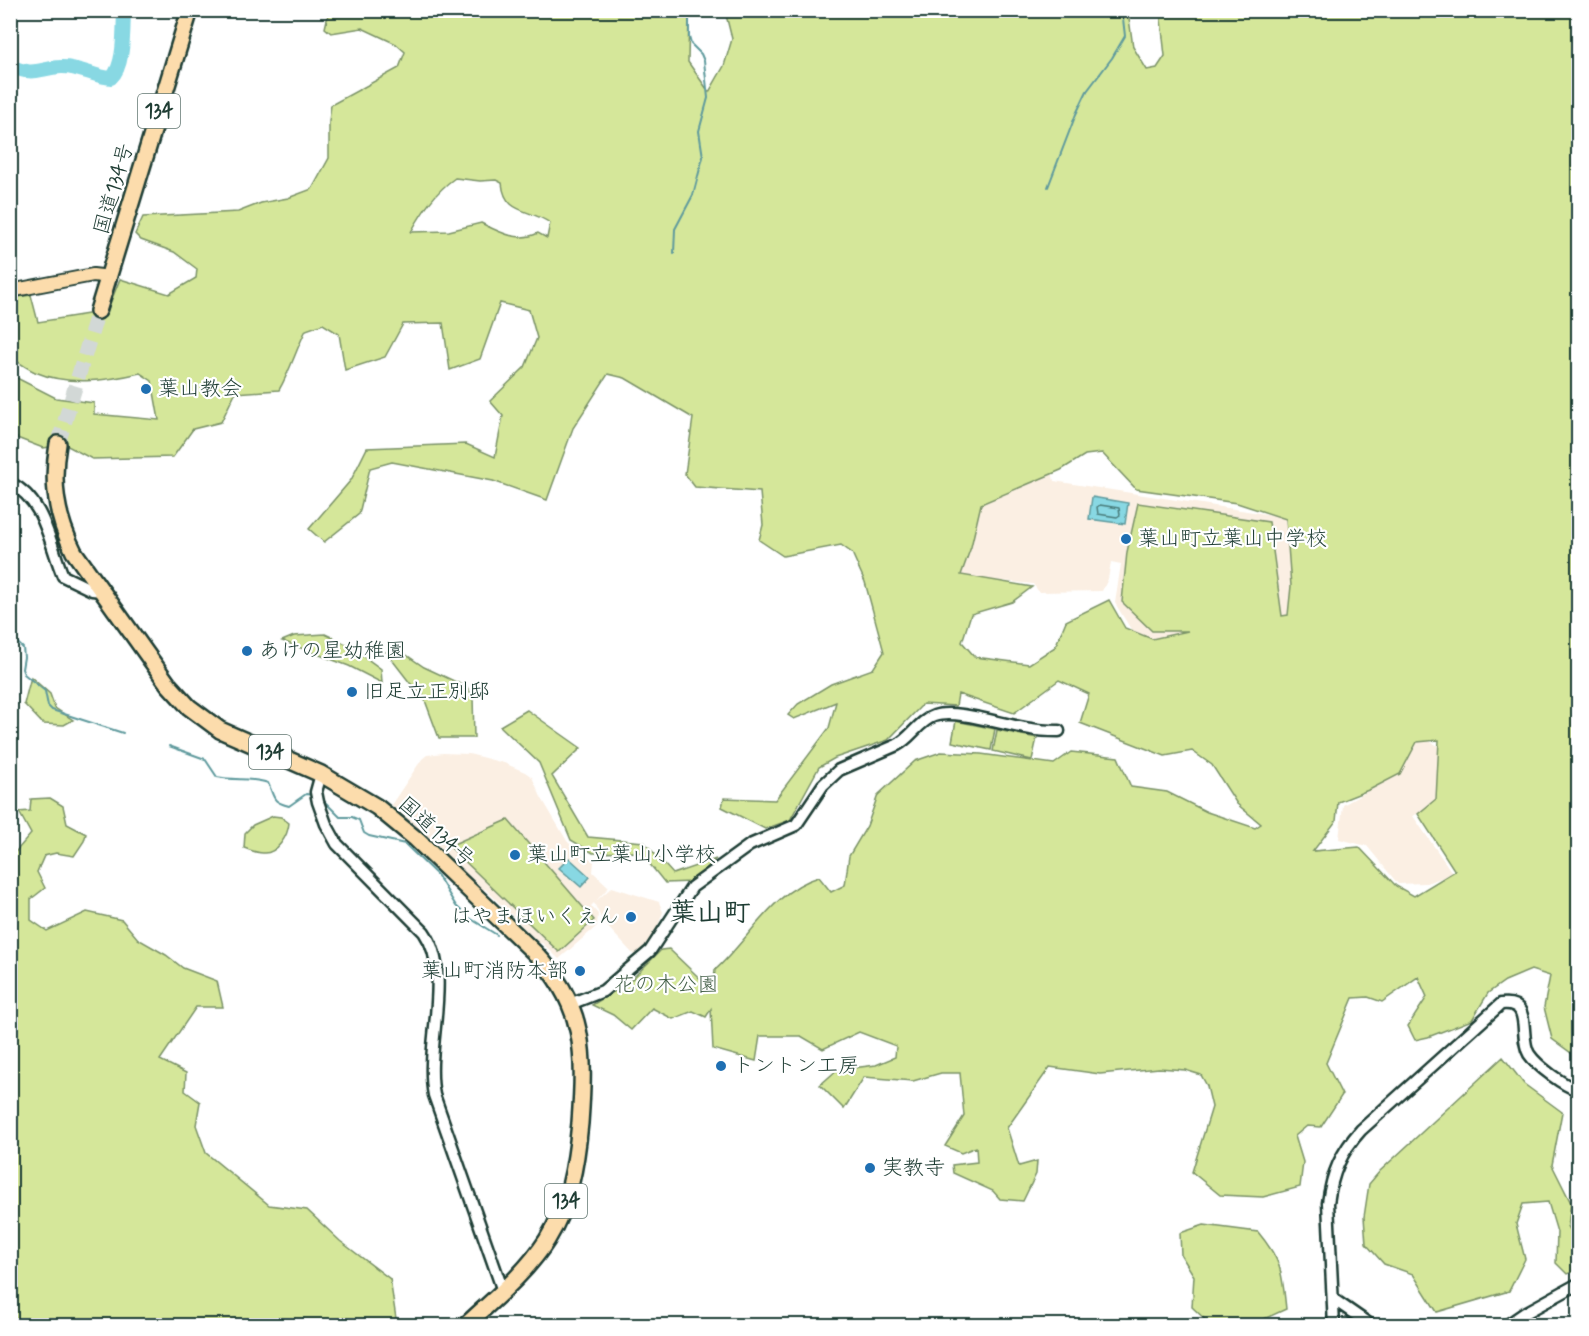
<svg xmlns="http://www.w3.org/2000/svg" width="1589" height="1336" viewBox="0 0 1589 1336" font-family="Mynerve,'Klee One',sans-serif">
	<rect width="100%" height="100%" fill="#fff"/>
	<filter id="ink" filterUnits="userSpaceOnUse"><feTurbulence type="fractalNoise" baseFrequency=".0167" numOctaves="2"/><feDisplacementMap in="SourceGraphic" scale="12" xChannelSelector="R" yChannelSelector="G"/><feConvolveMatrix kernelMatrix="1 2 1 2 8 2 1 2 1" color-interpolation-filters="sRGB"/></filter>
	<g filter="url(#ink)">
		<!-- built -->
		<path fill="#fbefe3" d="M1050,460L1054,481L1286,517L1297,622L1143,649L1115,603L1121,564L1111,562L1108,579L1102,591L1039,592L1033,584L950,576L966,511Z
			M1418,736L1443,748L1441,801L1413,816L1453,874L1426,883L1398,884L1367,846L1339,839L1343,805L1391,778Z
			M443,753L469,754L504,763L525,772L532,777L541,797L567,841L576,850L594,861L593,872L609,887L595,902L612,887L659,902L663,912L653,939L634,955L603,922L594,903L591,906L598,914L597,926L559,959L542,943L537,944L525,933L519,922L485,889L482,891L391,805L422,759L427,755Z"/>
		<!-- green -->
		<path fill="#d5e79a" stroke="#7a9267" stroke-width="1.5" fill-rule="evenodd" d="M329,11H689L688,62L709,92L724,66L732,39L725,11H1128L1133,47L1147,70L1157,68L1165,56L1160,11H1578V1058L1552,1039L1544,1007L1550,976L1531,970L1505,981L1488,993L1472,1020L1428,1037L1415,1040L1408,1026L1427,997L1418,977L1382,1002L1368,997L1353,998L1326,1063L1342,1095L1321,1127L1307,1126L1295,1136L1303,1162L1300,1187L1263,1197L1220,1195L1192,1172L1212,1107L1207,1086L1201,1075L1185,1070L1159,1068L1100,1074L1050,1067L1007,1128L1019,1166L1037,1161L1036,1174L1023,1201L1000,1199L993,1191L953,1173L952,1165L977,1162L976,1147L961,1153L945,1146L964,1116L960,1073H941L913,1081L864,1077L844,1109L820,1085L837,1070L876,1065L895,1057L896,1046L859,1032L823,1049L801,1036H760L756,1061L713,1049L711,1009L706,1017L693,1011L673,1019L652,1008L631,1030L613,1015L592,1005L628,983L661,950L669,949L713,991L715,970C749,940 773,890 819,877L831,892L845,885L849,856L867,826L878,795L915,761L941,752L981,754L1054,764L1071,752L1118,757L1131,787L1167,792L1207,812L1255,828L1261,824L1237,804L1212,765L1192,751L1165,756L1080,723L1089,694L1059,680L1014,713L958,694L956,706L923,704L888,740L835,758L819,767L790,820L765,829L722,807L724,798L775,800L829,728L836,702L794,719L788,715L798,704L831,684L873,669L884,652L865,582L852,553L841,545L783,556L759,540L763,525L760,492L695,487L685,474L693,418L625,378L608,374L573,428L547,500L493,481L392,462L370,468L359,514L324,542L309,529L351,480L367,448L466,444L495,457L503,416L490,401L525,367L537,338L529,310L500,303L480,359L450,370L443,323L403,324L385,357L345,370L339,334L323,324L306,330C296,350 290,371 279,390L235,393L221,422L193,429L173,457L92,459L66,445L43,448L17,438L11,433V375L56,398L94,403V414L159,420L152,381L140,373C106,381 68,386 35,372C26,368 18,362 11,357V298L31,295L38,322L107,311L120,279L169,294L196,278L197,269L174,252L141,240L135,234L143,217L238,212L261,203L288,198L312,189L329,158V121L331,105L399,68L405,52L396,44L362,28L331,33L325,28ZM455,178L480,181L496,180L502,183C505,215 529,208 550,223L547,238L538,233C519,243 499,232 481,223L449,231L411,232C423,211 435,192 455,178ZM1102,453L1136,489L1237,503L1286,519L1291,586L1288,615L1282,616L1269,522L1138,503L1127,552L1122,602L1152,631H1188L1152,639L1125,628L1109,600L1066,621L1055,647L1029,664L975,657L962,642L971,614L1012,602L1032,587L961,575L971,547L981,504L1061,470L1085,455ZM1439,740L1436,799L1418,814L1455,871L1414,896L1396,886L1359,847L1313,851L1336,821L1338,802L1371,789L1400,774L1417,742Z
			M325,634L348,645L381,669L382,683L349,666L282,641L294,636Z
			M386,652H402L424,667L467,687L473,697L474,738H439L423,695L410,683Z
			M31,677L50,694L55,708L73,720L64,725L43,724L24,704Z
			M527,710L581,748L552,776L588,837L644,842L673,874L716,859L692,882L665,883L640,852L593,853L571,840L539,763L500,726Z
			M956,721L995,729L991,750L952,742Z
			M997,730L1037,738L1032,760L993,751Z
			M50,798L63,806L67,824L86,834L84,841L74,856L56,853L44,856L37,872L45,888L31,899V920L47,931L87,912L122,920L138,939L166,955L183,968L217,981L223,1007H196L160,1060L186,1073L185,1091L200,1102L196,1125L206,1153L269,1205L307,1210L340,1241L390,1279L397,1325H11V857L31,834L19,812L30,811L31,799Z
			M273,816L281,817L289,823C288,836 277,854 263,853C256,853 250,850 244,848L245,833L253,825Z
			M508,820L594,920L559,952L449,846Z
			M1503,1057L1524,1084L1562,1112L1552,1165L1571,1203L1568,1226L1578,1244V1270L1567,1274L1556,1263L1557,1232L1548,1202L1523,1204L1516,1224L1525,1259L1509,1291L1437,1312L1413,1274L1384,1264L1366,1244L1364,1217L1369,1184L1380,1171Z
			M1204,1225L1258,1232C1282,1261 1282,1272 1286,1309L1253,1324L1212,1326L1192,1307L1194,1276L1181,1255L1180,1233Z"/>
		<!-- water -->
		<path fill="#88d8e3" stroke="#5e9a9d" stroke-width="1.5" d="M1092,497L1128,503L1125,524L1089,519Z
			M569,858L590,877L581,887L559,868Z"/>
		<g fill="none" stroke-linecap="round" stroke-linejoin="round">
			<!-- shore -->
			<path stroke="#497b7a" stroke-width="1.5" d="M1100,505L1119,508L1120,515L1117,517L1098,514L1097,507Z"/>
			<!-- stream -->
			<path stroke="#5e9a9d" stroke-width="2" d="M1048,187L1076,114L1087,91L1112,58L1125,36L1122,10
				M674,253L675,229L693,195L703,157L699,131L708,98L704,61L701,54L691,44L689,37V10
				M10,636L23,648L24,657L22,669L24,674L45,691L48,706L52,710L123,733
				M169,746L205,759L217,777C235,781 251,777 268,783C275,798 271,801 289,806L306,794L312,795
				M322,799L340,817H352L359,820L364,833L369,836L405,844L438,876L456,906L468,917L497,935"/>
			<!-- river -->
			<path stroke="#88d8e3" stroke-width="14" d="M10,66C35,77 39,68 61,67C78,66 94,77 111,78C125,66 123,29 124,10"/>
			<!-- highway-tunnel -->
			<path stroke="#d2d8d6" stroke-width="15" stroke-dasharray="15 8" stroke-linecap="butt" d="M58,444L98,311"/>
			<!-- minor casing -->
			<g stroke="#1f3d34" stroke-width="15">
				<path id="minor" d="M10,483C45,500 49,543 63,576L92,590L102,591
					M321,774L316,792L318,802L326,824L337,844L424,932C454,975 424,1045 434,1095L503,1291
					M570,1004L603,991L650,951L692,887L750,845L796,825L823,785L839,770L897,745C911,738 919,721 934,716C956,708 1006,726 1031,729C1040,731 1050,731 1059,731
					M1333,1299L1372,1326
					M1334,1326L1328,1203C1332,1173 1341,1152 1361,1130L1501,1004C1534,1000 1518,1036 1529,1054C1537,1066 1564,1086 1578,1090
					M1506,1326L1525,1313L1578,1284"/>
			</g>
			<!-- major casing -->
			<g stroke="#1f3d34" stroke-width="16">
				<path id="major" d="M10,291L93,275L110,277"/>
			</g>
			<!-- highway casing -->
			<g stroke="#1f3d34" stroke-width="20">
				<path id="highway" d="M98,311L190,10
					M58,444C51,483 56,517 74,552L168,684L189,707L220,730L321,774L377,807L416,839L535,953C586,1006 585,1054 580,1123C576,1165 570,1203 547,1240C526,1273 494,1299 465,1326"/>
			</g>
			<!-- minor -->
			<use href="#minor" stroke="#fff" stroke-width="10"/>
			<!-- major -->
			<use href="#major" stroke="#fcdcac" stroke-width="12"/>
			<!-- highway -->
			<use href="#highway" stroke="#fcdcac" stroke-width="15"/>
		</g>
	</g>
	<!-- markers -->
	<g fill="#1f6fb2" stroke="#fff" stroke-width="2">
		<circle cx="146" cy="389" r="6"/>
		<circle cx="1126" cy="539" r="6"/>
		<circle cx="247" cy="651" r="6"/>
		<circle cx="352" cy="692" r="6"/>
		<circle cx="515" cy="855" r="6"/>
		<circle cx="631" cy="917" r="6"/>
		<circle cx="580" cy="971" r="6"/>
		<circle cx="721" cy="1066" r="6"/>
		<circle cx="870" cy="1168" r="6"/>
	</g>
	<g text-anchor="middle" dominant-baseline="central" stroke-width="4.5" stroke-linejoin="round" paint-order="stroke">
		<!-- shield labels -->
		<g fill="#fff" stroke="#627771" stroke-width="1.5">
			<rect x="138" y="94" width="42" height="34" rx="4.5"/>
			<rect x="249" y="735" width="42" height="34" rx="4.5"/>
			<rect x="545" y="1184" width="42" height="34" rx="4.5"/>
		</g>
		<g font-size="20" font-weight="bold" fill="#1f3d34">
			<text x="159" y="111">134</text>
			<text x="270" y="752">134</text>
			<text x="566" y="1201">134</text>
		</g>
		<!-- street labels -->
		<g font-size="21" fill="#1f3d34" stroke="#fff">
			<text transform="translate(114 189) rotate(-74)">国道134号</text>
			<text transform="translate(436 832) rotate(42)">国道134号</text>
		</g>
		<!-- poi labels -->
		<g font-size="21" fill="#1f3d34" stroke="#fff" text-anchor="start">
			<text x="158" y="389">葉山教会</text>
			<text x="1138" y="539">葉山町立葉山中学校</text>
			<text x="259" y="651">あけの星幼稚園</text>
			<text x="364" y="692">旧足立正別邸</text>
			<text x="527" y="855">葉山町立葉山小学校</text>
			<text x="619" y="917" text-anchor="end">はやまほいくえん</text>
			<text x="568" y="971" text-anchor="end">葉山町消防本部</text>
			<text x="733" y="1066">トントン工房</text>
			<text x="882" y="1168">実教寺</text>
		</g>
		<!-- park labels -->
		<g font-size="21" fill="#435f48" stroke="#fff">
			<text x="666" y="985">花の木公園</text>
		</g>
		<!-- district labels -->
		<g font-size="27" font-weight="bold" fill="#1f3d34" stroke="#fff">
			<text x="710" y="913">葉山町</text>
		</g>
	</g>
	<!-- margin -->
	<rect width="1589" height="1336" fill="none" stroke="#fff" stroke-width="36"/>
	<rect x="18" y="18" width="1553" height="1300" fill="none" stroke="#1f3d34" stroke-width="2" filter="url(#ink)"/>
</svg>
